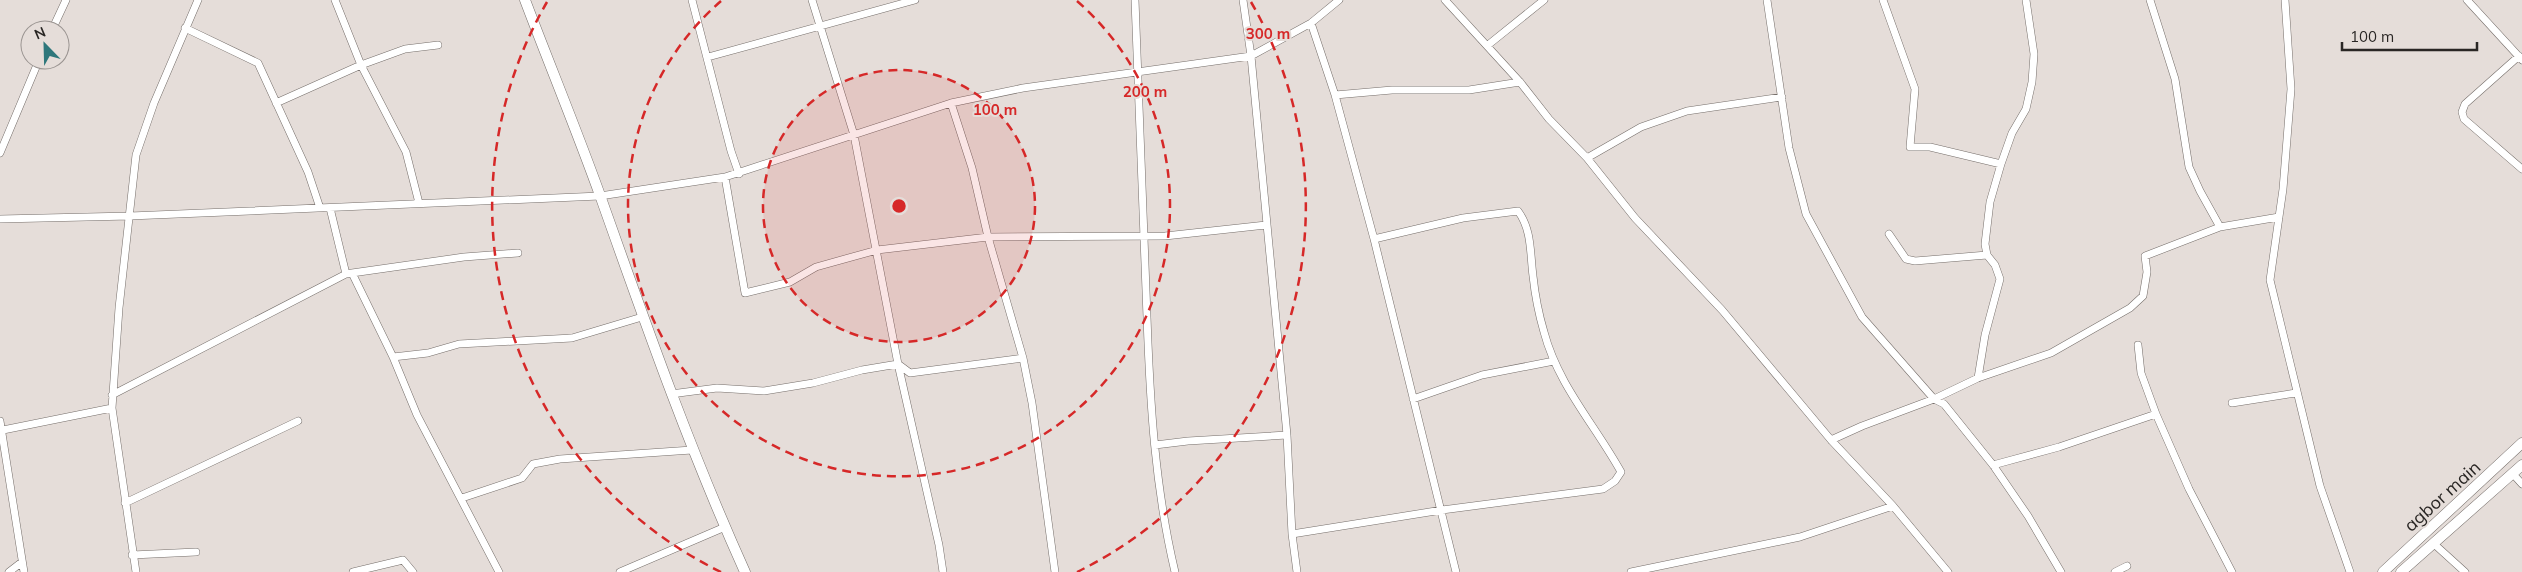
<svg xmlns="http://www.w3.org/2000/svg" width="2522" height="572" viewBox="0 0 2522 572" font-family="Mulish,sans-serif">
	<rect width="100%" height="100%" fill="#e5ddd9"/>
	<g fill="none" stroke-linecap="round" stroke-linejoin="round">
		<!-- street casing -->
		<g stroke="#756e6a" stroke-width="8">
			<path id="street" d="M335,0L361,65L406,152L419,203
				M692,0L731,151L739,174
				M812,0L854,135L898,364L939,545L943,572
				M1135,0C1140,106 1142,211 1147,317C1150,403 1155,488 1175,572
				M1243,0L1251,56L1287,435L1292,534L1297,572
				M1445,0L1520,82L1549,119L1587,158L1635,218L1722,310L1831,440L1893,506L1948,572
				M1767,0L1789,148L1806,214L1862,317L1934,399L1944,404L1993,465L2028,516L2061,572
				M1883,0L1915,89L1910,147H1930L2001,164L2012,133L2026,109L2032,82L2034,54L2026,0
				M2150,0L2175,79L2189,167L2200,191L2220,227
				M2285,0L2291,89L2283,189L2270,280L2320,486L2350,572
				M2467,0L2522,60
				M1311,23L1335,95L1374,239L1456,572
				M185,28L258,63L308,172L320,208
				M52,30L66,0
				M1488,45L1544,0
				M2519,56L2465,104L2462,112L2464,119L2522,169
				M708,57L915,0
				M1335,95L1392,90H1469L1520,82
				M276,103L361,65L405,49L438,45
				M951,103L972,168L988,237L1023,358L1032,403L1055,572
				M0,153L39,60
				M1587,158L1641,127L1687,111L1782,97
				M725,177L745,293L790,282L816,267L877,250L988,237L1165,236L1266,225
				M330,208L346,274L352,273L393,357L417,415L499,572
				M0,219L130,216L600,196L725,177L951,103L1023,88L1251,56L1311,23L1339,0
				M1889,234L1906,259L1915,261L1987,255
				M352,273L464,257L518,253
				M2138,345L2141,373L2156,414L2189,489L2232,572
				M393,357L428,353L459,344L572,338L642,317
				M1978,378L1985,335L2000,279L1995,265L1987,255L1985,244L1990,202L2001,164
				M671,394L717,388L764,391L813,383L862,370L898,364L910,373L1023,358
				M112,395L346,274
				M1413,399L1482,375L1554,361
				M2232,403L2296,393
				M0,421L24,572
				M3,430L112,408
				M1831,440L1862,426L1934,399L1978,378L2051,353L2130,308L2143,296L2147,272L2145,256L2220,227L2279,217
				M1155,445L1188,441L1287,435
				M1993,465L2059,447L2156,414
				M2513,474L2522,484
				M462,498L522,478L533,464L560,459L692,450
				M125,503L298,421
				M1292,534L1442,510L1603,489L1615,481L1621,472C1595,425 1558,385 1544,332C1539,315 1535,295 1533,276C1530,253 1532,230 1518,211L1463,218L1374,239
				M2433,543L2465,572
				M132,555L196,552
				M9,572L22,562
				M136,572L112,408L119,308L136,155L154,103L198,0
				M353,572L403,560L413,572
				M620,572L725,527
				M1631,572L1800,537L1893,506
				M2115,572L2127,566"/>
		</g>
		<!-- secondary casing -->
		<g stroke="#756e6a" stroke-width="11">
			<path id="secondary" d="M525,0C550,66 577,131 601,198C646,325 689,448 745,572
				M2383,572L2522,443
				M2401,572L2522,465"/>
		</g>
		<!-- street -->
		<use href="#street" stroke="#fff" stroke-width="7"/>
		<!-- secondary -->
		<use href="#secondary" stroke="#fff" stroke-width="10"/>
	</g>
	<!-- distance rings -->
	<circle cx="899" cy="206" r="136" fill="#d62828" fill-opacity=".12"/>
	<g fill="none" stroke="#d62828" stroke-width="2.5" stroke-dasharray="9 6">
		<circle cx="899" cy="206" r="136"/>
		<path d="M1077 1A271 271 0 1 1 721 1"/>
		<path d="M721 572A407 407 0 0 1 547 2M1251 2A407 407 0 0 1 1077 572"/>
	</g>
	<g text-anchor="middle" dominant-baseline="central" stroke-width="4" stroke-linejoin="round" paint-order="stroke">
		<!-- street labels -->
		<g font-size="18" fill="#292624" stroke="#e5ddd9">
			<text transform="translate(2442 496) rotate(-42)">agbor main</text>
		</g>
	</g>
	<circle cx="899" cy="206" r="8" fill="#d62828" stroke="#e5ddd9" stroke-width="2.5"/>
	<g font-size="15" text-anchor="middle" font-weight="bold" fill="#d62828" stroke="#e5ddd9" stroke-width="4" stroke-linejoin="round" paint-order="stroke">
		<text x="1268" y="39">300 m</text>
		<text x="1145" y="97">200 m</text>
		<text x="995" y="115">100 m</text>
	</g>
	<!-- north arrow -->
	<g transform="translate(45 45) rotate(337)"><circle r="24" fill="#e5ddd9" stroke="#9a9491"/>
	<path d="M0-4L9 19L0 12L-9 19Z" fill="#2e777b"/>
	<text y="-8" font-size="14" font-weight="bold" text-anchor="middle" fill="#292624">N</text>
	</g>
	<!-- scale -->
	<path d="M2342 42v8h135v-8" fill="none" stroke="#292624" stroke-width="2.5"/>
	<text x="2350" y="42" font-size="15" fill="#292624" stroke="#e5ddd9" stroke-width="4" paint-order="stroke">100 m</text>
</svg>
